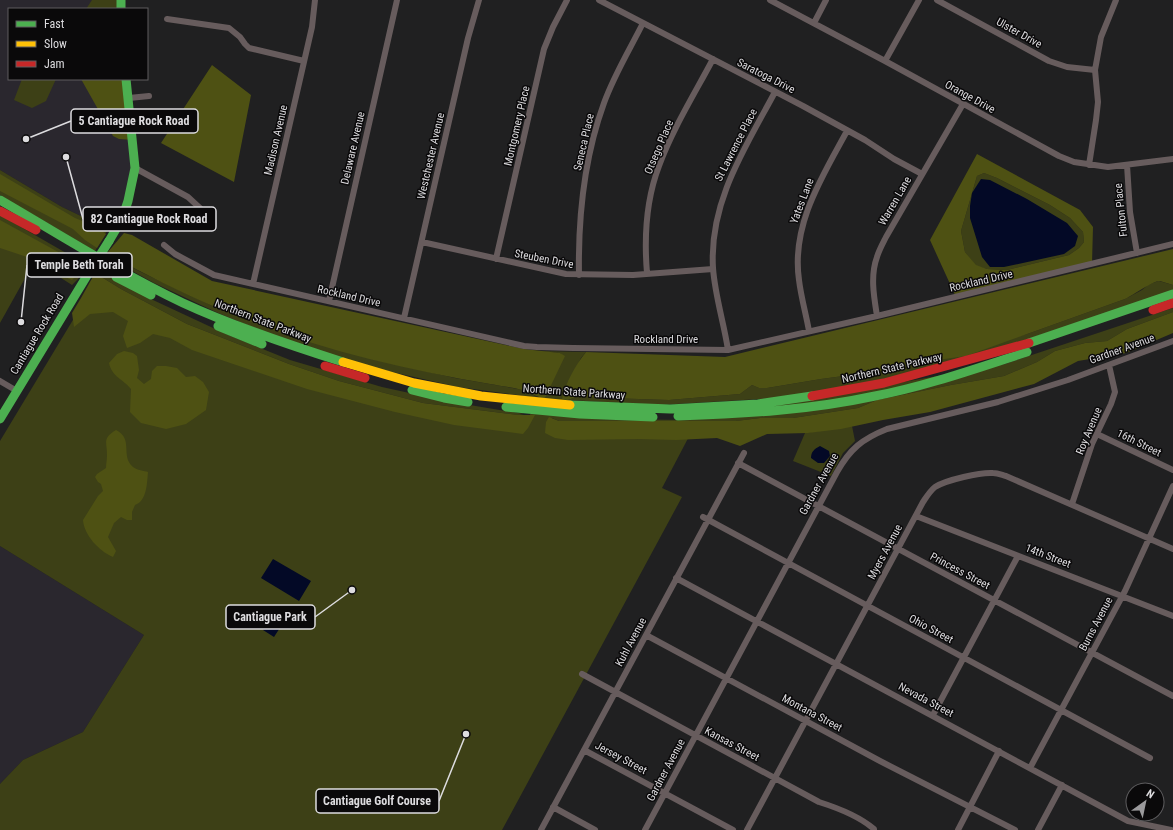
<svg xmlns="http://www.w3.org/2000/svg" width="1173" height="830" viewBox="0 0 1173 830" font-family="'Roboto Condensed',sans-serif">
	<rect width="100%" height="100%" fill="#202021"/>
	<!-- built -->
	<path fill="#2a272e" d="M0,0H121V9H9V79H126L135,168L114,232L62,207L0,170Z
		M0,546L144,635L83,732L23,760L0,784Z"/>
	<!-- green -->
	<path fill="#3d4016" d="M92,0H121V9H86Z
		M22,79H56L46,101L32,108L14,100Z
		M0,170L62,207L108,229L95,251L0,195Z
		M984,173L997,178L1050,205L1070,218L1083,232L1084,242L1079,248L1069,255L1007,270L987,269L976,266L965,252L961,231L977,176Z
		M0,215L87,265L78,279L72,285L36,262L33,264L0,323Z
		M107,253L111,256L139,271L215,307L298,338L372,359L455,378L524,390L539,398L458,387L366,366L277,337L218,313L154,283L105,256Z
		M97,270L153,300L226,334L290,360L382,387L446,401L524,414L519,415L423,403L339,381L289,364L187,324L121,289L95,273Z
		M1159,281L1173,285V291L1001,348L866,384L777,398L659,405L568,400L576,397L669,400L740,394L752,385L759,388H767L821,379L881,371L923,362L1027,334L1125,299L1142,290L1149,284Z
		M94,285L307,381L525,424L562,355L560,353L536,351L586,352L581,358L563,396L593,419L689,420L1005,364L1173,308V312L1127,329L1107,341L1085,343L1055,351L1037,362L1004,376L951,385L877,400L858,408L793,418H760L736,421H559L552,418L547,427L695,425L662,488L682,497L502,830H0V784L23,760L83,732L144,635L0,546V441Z
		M852,426L855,441L843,453L831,476L793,461L805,433Z"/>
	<!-- forest -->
	<path fill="#4e5113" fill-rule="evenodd" d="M212,65L251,95L234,182L161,143Z
		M81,79H127L133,140L119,139L113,136Z
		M977,154L1080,210L1093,227L1092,264L956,297L930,240ZM984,173L997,178L1050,205L1070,218L1083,232L1084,242L1079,248L1069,255L1007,270L987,269L976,265L965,252L961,231L977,176Z
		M0,174L75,218L97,227L106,234L97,248L85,240L73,229L0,191Z
		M0,220L80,264C82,271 77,276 72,280L63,276L39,261L0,248Z
		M124,233L132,235L212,281L524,349L560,353L565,356L545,398C536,398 531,392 522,390C512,387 500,386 490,384C396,368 302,345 215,307C180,292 145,274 111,256L107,253Z
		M1173,249V285C1169,284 1164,282 1160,281C1152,281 1134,295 1125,299L966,356L923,362L881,371L821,379L767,388H759L752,385L740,394L669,400L576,397L568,400L562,399C566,382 575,366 586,352L725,357Z
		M95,273L121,289L187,324L289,364L339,381L423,403L519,415H535L528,428L523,434L454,425L395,412L307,389L192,350L170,338L153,334L140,343L127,348L123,336L128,321L113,312L90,314L74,327L72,313L81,298Z
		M1173,312V333L1126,353L1078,361L1034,384L930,412L883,420L841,429L808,433L767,434L740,446L717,438L676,440L639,439L568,440L555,438L545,433L546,422L549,417L559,421H736L760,418H793L858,408L877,400L951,385L1004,376L1037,362L1055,351L1085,343L1107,341L1127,329Z
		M124,351L133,353L137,356L139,370L137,378L144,384L151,379L152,371L157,366H166L177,368L186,377L195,376L203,382L209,392L206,410L186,424L166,429L141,423L130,412L131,389C123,379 112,377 109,363L117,354Z
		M116,430C134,439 120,456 133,467C137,470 144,471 148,472C147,483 147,501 135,505L132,512V520H127L121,517L114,523L108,537L116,551L113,557C99,551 84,535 83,520L98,496L103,491L101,484L98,482L95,477L97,474L106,468C106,464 107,460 107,455C107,441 102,439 116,430Z"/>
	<!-- water -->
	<path fill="#030926" d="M981,179L990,180L1027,199L1067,223L1078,236L1075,246L1064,254L1004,267H990L982,257L970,218V206L972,193Z
		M820,446L829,451L830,456L824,463H818L811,458C811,452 814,449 820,446Z
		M273,559L311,581L299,601L261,578Z
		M272,616L283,623L274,637L263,630Z"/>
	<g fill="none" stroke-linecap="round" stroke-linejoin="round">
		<!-- street -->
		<path stroke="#675c5d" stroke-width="6" d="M599,0L803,106L865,140L894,159L922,174
			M770,0L885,61L1059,156L1074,162L1108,167L1173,159
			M937,0L1049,61L1067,67L1095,70
			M167,19L229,28L240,37L245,44L249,48L304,61
			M814,23L826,0
			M885,61L919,0
			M129,98L149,96
			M1089,165L1096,120L1098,102L1095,70L1101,37L1116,0
			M1127,165L1130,212L1137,253
			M135,168L188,197L201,209
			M422,242L566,274L633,275L713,269
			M164,245L175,254L214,275L524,346L537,347L573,348L728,350L877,316L1173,244
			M496,259L544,49L553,27L567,0
			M647,273C644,237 646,200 659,166C672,130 695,93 713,59
			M579,275C578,217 584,158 604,103C614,75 630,49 643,23
			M253,284L312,27L315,0
			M329,301L397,0
			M877,316C874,297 870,276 877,257C879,250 883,243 886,237L963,104
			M404,318L468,38L479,0
			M809,331C806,314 801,297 799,280C791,225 822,177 847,131
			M728,350C724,323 715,296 713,268C709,202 745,148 775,92
			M0,381L17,391
			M1097,434L1173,470
			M738,463L1173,696
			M1072,504L1092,444L1111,404L1115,392L1109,365
			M916,516L1173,616
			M703,517L1150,758
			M676,578L1128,821L1171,830
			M646,635L880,761L1015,830
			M582,674L819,802C838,808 859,816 874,829V830
			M933,715L1018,556
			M584,750L733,830
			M1030,768L1125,591L1173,486
			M553,807L595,830
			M541,830L744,453
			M645,830L837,472C850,449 862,439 887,429L998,402L1068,380L1173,341
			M747,830L923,502C927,496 930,491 935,487C946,480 981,472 993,473C998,473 1002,475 1006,476L1173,549
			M958,830L999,751
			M1038,830L1062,785"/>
		<!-- fast -->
		<path stroke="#4caf50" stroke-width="9" d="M121,0V9
			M0,200C60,235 120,273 183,303C235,327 289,345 343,362
			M109,241L122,219L128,201L135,168L126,79
			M116,277L151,295
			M218,326L262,344
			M1029,343L1173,294
			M412,390L444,398L468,402
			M570,405L670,409L758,404L812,396
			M506,407L580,414L653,417
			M678,416C744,414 810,410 875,396C927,386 977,368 1027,352
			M0,419L88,274"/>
		<!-- slow -->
		<path stroke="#ffc107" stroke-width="9" d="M343,362L414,383L481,396L570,405"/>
		<!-- jam -->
		<path stroke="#c62828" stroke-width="9" d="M0,211L36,230
			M1153,310L1173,303
			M325,366L365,378
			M812,396L884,383L1029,343"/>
		<!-- fast-bridge -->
		<path stroke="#4caf50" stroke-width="9" d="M88,274L109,241"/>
	</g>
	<g text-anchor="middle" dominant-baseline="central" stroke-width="3" stroke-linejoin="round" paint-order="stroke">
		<!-- street labels -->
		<g font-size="11" fill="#dddcdf" stroke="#0a090a">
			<text transform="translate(1019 33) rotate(29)">Ulster Drive</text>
			<text transform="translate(766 76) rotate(27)">Saratoga Drive</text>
			<text transform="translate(970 97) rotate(29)">Orange Drive</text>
			<text transform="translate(517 126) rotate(-77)">Montgomery Place</text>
			<text transform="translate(276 140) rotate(-77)">Madison Avenue</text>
			<text transform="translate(584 142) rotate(-77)">Seneca Place</text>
			<text transform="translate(736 145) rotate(-63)">St Lawrence Place</text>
			<text transform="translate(659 147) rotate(-67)">Otsego Place</text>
			<text transform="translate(353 148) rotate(-77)">Delaware Avenue</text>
			<text transform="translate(431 156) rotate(-77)">Westchester Avenue</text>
			<text transform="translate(802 201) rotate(-69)">Yates Lane</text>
			<text transform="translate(895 201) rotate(-60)">Warren Lane</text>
			<text transform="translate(1121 210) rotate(-96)">Fulton Place</text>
			<text transform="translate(544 259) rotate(11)">Steuben Drive</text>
			<text transform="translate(981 281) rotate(-13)">Rockland Drive</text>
			<text transform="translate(349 296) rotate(13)">Rockland Drive</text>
			<text transform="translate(263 321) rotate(21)">Northern State Parkway</text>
			<text transform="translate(37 334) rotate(-59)">Cantiague Rock Road</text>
			<text x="666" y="339">Rockland Drive</text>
			<text transform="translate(1122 349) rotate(-20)">Gardner Avenue</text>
			<text transform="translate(892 368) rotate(-13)">Northern State Parkway</text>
			<text transform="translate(574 392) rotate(4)">Northern State Parkway</text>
			<text transform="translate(1089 431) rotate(-67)">Roy Avenue</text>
			<text transform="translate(1139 443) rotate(26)">16th Street</text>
			<text transform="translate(819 484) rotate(-61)">Gardner Avenue</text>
			<text transform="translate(885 552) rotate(-62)">Myers Avenue</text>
			<text transform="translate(1048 556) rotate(21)">14th Street</text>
			<text transform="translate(960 571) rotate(28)">Princess Street</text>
			<text transform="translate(1096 624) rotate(-62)">Burns Avenue</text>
			<text transform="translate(931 629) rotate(28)">Ohio Street</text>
			<text transform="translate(631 642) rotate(-62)">Kuhl Avenue</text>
			<text transform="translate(926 700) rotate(28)">Nevada Street</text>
			<text transform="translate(812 713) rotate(28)">Montana Street</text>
			<text transform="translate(732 744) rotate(28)">Kansas Street</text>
			<text transform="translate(621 758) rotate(28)">Jersey Street</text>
			<text transform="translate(666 770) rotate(-62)">Gardner Avenue</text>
		</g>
	</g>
	<!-- callouts -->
	<path fill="none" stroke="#dddcdf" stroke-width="1.5" d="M26 139L71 121M66 157L83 219M21 322L27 265M352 590L315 617M466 734L439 801"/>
	<g fill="#dddcdf" stroke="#0a090a" stroke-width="1.5">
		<circle cx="26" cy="139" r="4"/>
		<circle cx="66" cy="157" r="4"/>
		<circle cx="21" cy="322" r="4"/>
		<circle cx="352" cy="590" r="4"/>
		<circle cx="466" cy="734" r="4"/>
	</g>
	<g fill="#0a090a" stroke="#dddcdf" stroke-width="1.5">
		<rect x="71" y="109" width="127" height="24" rx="4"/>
		<rect x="83" y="207" width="133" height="24" rx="4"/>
		<rect x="27" y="253" width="105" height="24" rx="4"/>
		<rect x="226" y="605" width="89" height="24" rx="4"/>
		<rect x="316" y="789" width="123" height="24" rx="4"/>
	</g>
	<g font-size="12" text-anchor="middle" font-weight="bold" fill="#dddcdf">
		<text x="134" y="125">5 Cantiague Rock Road</text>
		<text x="149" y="223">82 Cantiague Rock Road</text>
		<text x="79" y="269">Temple Beth Torah</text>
		<text x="270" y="621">Cantiague Park</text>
		<text x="377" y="805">Cantiague Golf Course</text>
	</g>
	<!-- legend -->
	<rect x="8" y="8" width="140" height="72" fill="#0a090a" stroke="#5e5d5f"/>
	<rect x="16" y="21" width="20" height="6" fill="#4caf50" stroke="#5e5d5f"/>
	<text x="44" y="28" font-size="12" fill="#dddcdf">Fast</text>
	<rect x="16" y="41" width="20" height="6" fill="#ffc107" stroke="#5e5d5f"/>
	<text x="44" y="48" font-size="12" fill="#dddcdf">Slow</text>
	<rect x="16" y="61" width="20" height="6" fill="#c62828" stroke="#5e5d5f"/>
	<text x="44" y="68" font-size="12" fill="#dddcdf">Jam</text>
	<!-- north arrow -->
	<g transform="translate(1145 802) rotate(33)"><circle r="19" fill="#0a090a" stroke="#5e5d5f"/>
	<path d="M0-3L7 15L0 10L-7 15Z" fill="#9b9a9c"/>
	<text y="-6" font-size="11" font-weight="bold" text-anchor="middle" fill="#dddcdf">N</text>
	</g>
</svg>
